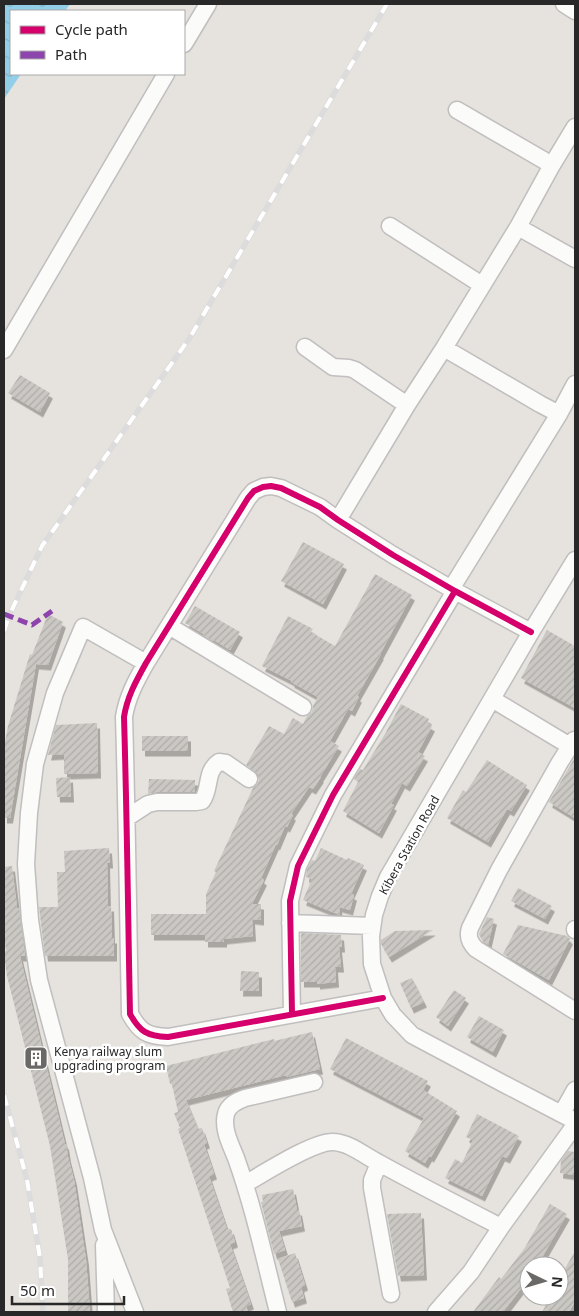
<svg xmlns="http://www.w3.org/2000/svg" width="579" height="1316" viewBox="0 0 579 1316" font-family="'Noto Sans',sans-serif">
	<defs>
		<pattern id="water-ripples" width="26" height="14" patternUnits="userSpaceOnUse" patternTransform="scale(1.25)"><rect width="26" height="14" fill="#92cee7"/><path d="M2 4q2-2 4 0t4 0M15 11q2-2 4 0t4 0" fill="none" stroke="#7eb1c6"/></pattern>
		<pattern id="building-hatch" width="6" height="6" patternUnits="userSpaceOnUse" patternTransform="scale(1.25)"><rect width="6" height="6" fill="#cbc8c4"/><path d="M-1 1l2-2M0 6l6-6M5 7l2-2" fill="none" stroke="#aeaca8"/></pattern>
		<filter id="shadow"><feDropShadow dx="3" dy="5.5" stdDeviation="0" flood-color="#0004"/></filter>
	</defs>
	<rect width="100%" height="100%" fill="#e6e2dd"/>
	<!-- water -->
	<path fill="url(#water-ripples)" d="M4,4H70L65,11H11V74H21L4,99Z"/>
	<!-- building -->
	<path fill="url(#building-hatch)" filter="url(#shadow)" d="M20,375L50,393L40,412L8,393Z
		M303,542L344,564L323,604L281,581Z
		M375,574L412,595L380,654H381L357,696L359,697L352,711L348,709L330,741L339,746L320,777H321L313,789L309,787L291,814L293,815L287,827L285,826L277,845L276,844L261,878L264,880L252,904H261V920L252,919L253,936L224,939V942H205V935H151V914H206V894L216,872L214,871L253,788L257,785L259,780L258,774L246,765L269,726L284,734L293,718L303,724L307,716L312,712L313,706L318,697L291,682L292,681L262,666L288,616L313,629L311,632L335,646Z
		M195,606L240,632L230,650L214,640L213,641L203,635L204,634L185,623Z
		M48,614L63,622L48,665L36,664L10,818H4V747L8,726L30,654L32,655Z
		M547,630L575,646V708L521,678Z
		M401,704L429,719L427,723L432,726L418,752L425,756L407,786L402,783L391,804L394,805L379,833L343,811L358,782L354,779L360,769L363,770L385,734Z
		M97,723L98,773L64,774V754L48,755L56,725Z
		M142,736H188V751H142Z
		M575,757V818L549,802Z
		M487,760L527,785L511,811L507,809L488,842L447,818L463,790L466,792Z
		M70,777L71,797H57L56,778Z
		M149,779L195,780V792H157L148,794Z
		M109,848L110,863H107L108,906H111L112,938H114V956H45L39,907H58L57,872H65L64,851Z
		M321,848L347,860L348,858L364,865L351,894L354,895L350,910L339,907L340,915L303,900L312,879L306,877L307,869L312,860L315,861Z
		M12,866L17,908H19L25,956H20L65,1144H66L68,1157L74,1180L86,1260L90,1312H68V1259L50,1146L7,976L4,955V951H6L4,936V867Z
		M518,888L552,906L545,919L511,901Z
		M487,917L494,919L488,945L482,940L479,934Z
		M518,925L567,936L570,939L549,980L503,954Z
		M433,930L389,957L381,944V940L395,931Z
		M301,933L341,935L342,947H339L341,967H335L336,982L317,984V982H301Z
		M241,971L259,972V991H240Z
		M412,978L424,1002L411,1008L400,983Z
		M454,990L466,998L448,1026L436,1017Z
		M479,1016L504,1030L493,1052L467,1037Z
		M312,1032L320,1069L287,1077L286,1075L186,1100L198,1129L202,1128L207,1143L204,1144L214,1174L209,1176L227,1229H231L235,1242L230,1244L251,1304L246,1306L248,1312H233L226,1289L230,1288L178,1129L180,1128L174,1113L178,1112L172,1084H170L166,1066L274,1039V1041Z
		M346,1038L428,1081L423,1090L457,1111L431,1157L429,1156L425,1163L405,1151L424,1118L330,1069Z
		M477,1114L519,1136L507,1158L502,1156L482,1196L445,1178L455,1159L462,1163L473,1140L466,1137Z
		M568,1151L575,1152V1175L560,1173L561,1161Z
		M293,1189L297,1210H299L302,1226L279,1231L285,1250L274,1254L261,1202H263L262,1195Z
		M550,1204L567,1214L537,1266H529V1278L503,1312H473L499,1277L501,1279L524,1249Z
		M421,1213L424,1275L398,1276L387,1214Z
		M575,1251V1301L569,1312H542L551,1296H559V1279Z
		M295,1253L305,1285L301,1287L304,1298L292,1302L278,1259Z"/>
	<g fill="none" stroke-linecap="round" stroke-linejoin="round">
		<!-- minor casing -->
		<g stroke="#c0bebe" stroke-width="19">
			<path id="minor" d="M564,4L575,11
				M184,44L208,4
				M457,110L552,165
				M390,226L482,285
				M518,227L575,259
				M305,347L333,367L349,368L355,370L407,405
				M444,348L540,404L559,414
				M4,350L166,74
				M338,520L407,405L444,348L518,227L552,165L575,127
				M575,560L531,632L388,877L380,896L374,915L371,936L372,964L383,998L393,1015L412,1035L504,1084L575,1121
				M451,589L559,414L575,384
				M169,626L303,707
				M492,699L570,746
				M574,740L560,762L499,870L470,928C467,937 470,943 476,949L575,1011
				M128,817L148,804L157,802H196L202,801C211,789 205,771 219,762L226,763L249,779
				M290,923L372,926
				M575,929V930
				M383,998L168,1037C147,1036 140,1032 130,1014C128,915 127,816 124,717C127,697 136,681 146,663L248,498L254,491L263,487L271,486L281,488L320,507L338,520L393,555L455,591L531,632
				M292,1014L290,901L298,866L333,795L455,591
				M562,1113L575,1090
				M379,1163L372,1180V1188L391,1294
				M245,1184C264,1173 315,1140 334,1142C350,1143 365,1156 379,1163C419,1185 460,1206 501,1227
				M104,1245L106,1312
				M135,1312L103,1230L92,1178L39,980L30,920L26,864L29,813L35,764L55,693L83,627L146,663
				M278,1312C265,1261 254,1208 236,1158C231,1145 222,1129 226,1114C228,1105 237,1101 245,1098L314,1082
				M436,1312L471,1272L501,1227L575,1125"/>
		</g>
		<!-- minor -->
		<use href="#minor" stroke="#fbfbfa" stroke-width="16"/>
		<!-- rail casing -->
		<g stroke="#dcdcdd" stroke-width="5.5">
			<path id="rail" d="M4,631L9,616L42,546L189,339L387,4
				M4,1095L27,1180L40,1258L43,1312"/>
		</g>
		<!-- rail -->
		<use href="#rail" stroke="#fff" stroke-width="4" stroke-dasharray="11" stroke-linecap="butt"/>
		<!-- quiet -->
		<path stroke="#8e44ad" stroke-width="5" stroke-dasharray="10 5" stroke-linecap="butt" d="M4,614L32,625L52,611"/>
		<!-- cycleway casing -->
		<g stroke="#fff" stroke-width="9">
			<path id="cycleway" d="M383,998L168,1037C147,1036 140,1032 130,1014C128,915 127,816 124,717C127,697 136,681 146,663L248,498L254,491L263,487L271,486L281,488L320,507L338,520L393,555L455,591L531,632
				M292,1014L290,901L298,866L333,795L455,591"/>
		</g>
		<!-- cycleway -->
		<use href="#cycleway" stroke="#d6006c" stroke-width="6"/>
	</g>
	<!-- icons -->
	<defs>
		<g id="building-square" transform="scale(1.25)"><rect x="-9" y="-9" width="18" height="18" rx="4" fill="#6a6967" stroke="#fff"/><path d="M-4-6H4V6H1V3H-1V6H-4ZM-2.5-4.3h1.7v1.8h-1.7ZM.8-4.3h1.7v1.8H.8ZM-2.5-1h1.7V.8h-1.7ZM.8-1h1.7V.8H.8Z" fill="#fff"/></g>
	</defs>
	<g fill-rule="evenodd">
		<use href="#building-square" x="36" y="1058"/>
	</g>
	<g text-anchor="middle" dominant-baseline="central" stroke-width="5" stroke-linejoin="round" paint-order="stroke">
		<!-- street labels -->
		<g font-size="12" fill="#282828" stroke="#fff">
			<text transform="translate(409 845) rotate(-61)">Kibera Station Road</text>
		</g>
		<!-- poi labels -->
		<g font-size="12" fill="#282828" stroke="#fff" text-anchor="start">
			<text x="54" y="1051">Kenya railway slum<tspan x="54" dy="14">upgrading program</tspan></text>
		</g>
	</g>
	<!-- border -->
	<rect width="579" height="1316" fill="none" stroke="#282828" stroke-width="10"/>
	<!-- legend -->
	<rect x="10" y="10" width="175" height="65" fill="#ffffff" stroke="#a9a9a9"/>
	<rect x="20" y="26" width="25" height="8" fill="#d6006c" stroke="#a9a9a9"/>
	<text x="55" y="35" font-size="15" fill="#282828">Cycle path</text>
	<rect x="20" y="51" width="25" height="8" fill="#8e44ad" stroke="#a9a9a9"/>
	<text x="55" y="60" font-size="15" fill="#282828">Path</text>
	<!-- north arrow -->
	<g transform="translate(544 1281) rotate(95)"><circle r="24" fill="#ffffff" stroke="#a9a9a9"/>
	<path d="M0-4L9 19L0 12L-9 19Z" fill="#6a6967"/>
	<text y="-8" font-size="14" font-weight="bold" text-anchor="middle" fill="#282828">N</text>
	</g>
	<!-- scale -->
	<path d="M12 1296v8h112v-8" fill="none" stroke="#282828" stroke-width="2.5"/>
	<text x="20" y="1296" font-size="15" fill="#282828" stroke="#ffffff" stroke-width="4" paint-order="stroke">50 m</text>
</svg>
